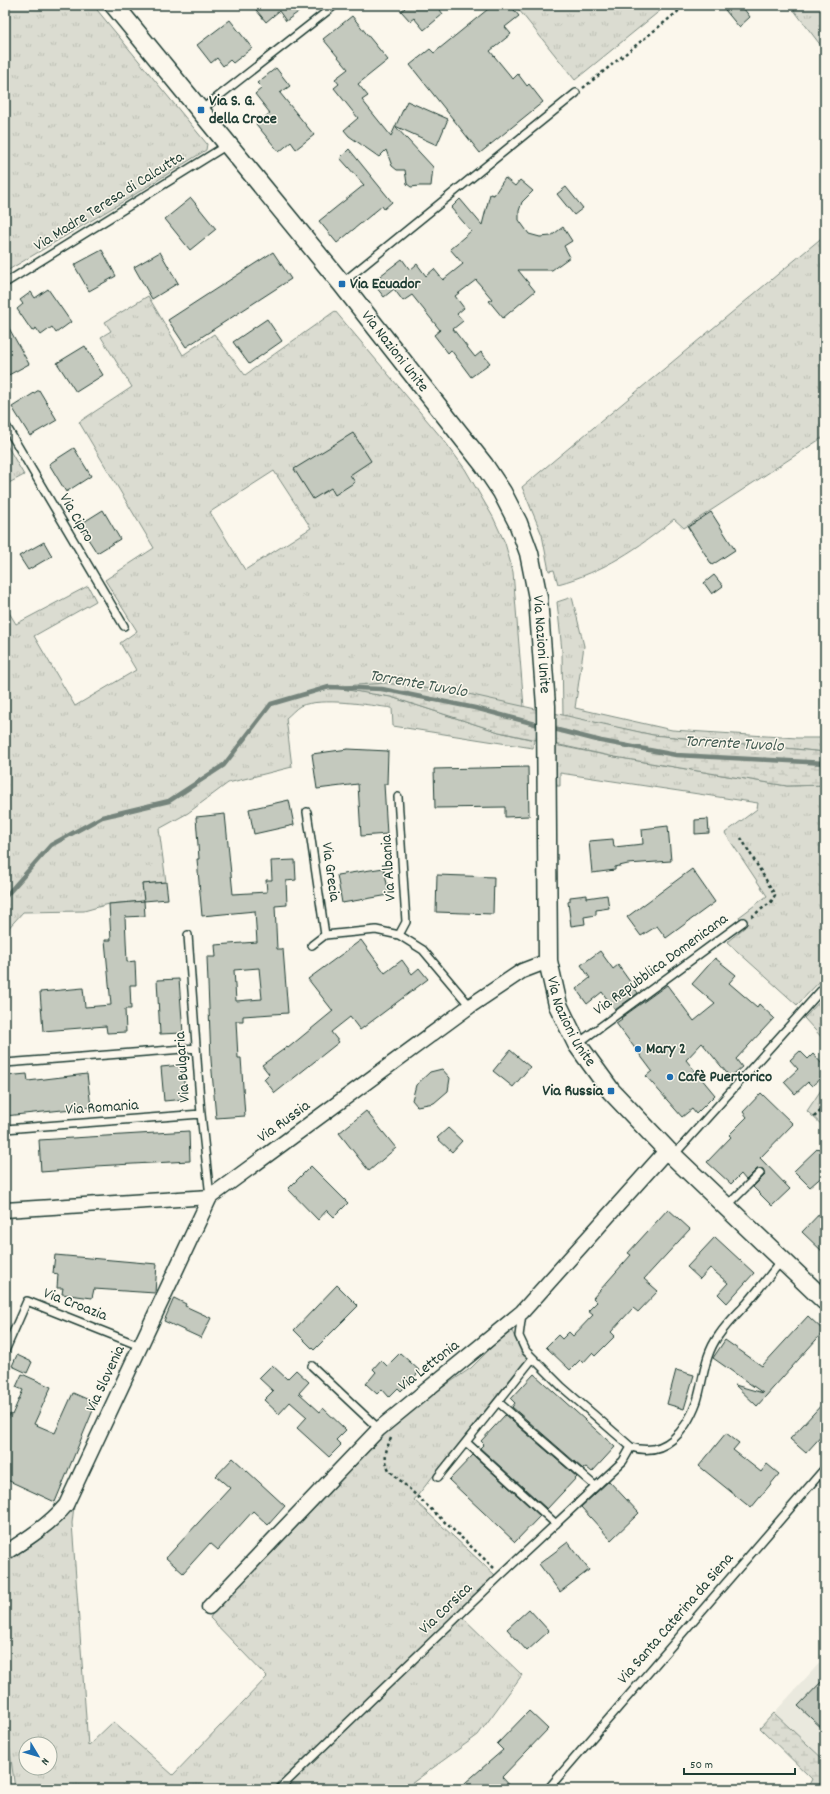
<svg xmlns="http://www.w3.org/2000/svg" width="830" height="1794" viewBox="0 0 830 1794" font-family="Dekko,sans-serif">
	<defs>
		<pattern id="grass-tufts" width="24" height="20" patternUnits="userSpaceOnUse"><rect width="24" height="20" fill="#dbdcd1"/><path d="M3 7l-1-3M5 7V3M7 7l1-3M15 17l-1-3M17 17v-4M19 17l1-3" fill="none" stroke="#bcbeb4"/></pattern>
		<pattern id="wetland-marsh" width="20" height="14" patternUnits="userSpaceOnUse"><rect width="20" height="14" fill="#dbdcd1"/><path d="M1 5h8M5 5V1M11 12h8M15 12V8" fill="none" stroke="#bcbeb4"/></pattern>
	</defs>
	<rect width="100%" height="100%" fill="#fbf7ec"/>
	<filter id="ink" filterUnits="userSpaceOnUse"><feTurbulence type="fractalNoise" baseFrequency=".025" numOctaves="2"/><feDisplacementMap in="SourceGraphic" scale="8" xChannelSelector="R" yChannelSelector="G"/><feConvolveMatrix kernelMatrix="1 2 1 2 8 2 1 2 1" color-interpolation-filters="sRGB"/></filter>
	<g filter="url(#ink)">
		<!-- built -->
		<path fill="#eae9de" d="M825,1657V1761L774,1713Z"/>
		<!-- grass -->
		<path fill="url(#grass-tufts)" stroke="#7d8c82" fill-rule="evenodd" d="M5,5H93L207,144L206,150L129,198L5,272Z
			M515,5H667L575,80Z
			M790,5H825V51Z
			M825,235V436L684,528L674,519C639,548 603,572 558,584L554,570L549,571L542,535L522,487Z
			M148,296L183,355L214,334L245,375L335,311L446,443L465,469L493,517L505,543L513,572L524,707L507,704L332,687L391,697L499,732L534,740L533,748L393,726L392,708C368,705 323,697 300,706C295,709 290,715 286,718L292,767L228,783L188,813L159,829L166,882L142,884L144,901L109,904L84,911L23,912L5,932V606L16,624L88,586L96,601L34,636L75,706L136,670L120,643L137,631L105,580L154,548L79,422L132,387L101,337L111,331L105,322ZM274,471L311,528L245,570L210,512Z
			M5,442L24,475L5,485Z
			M572,597L584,646L575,708L672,730L797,738H825V752L653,735L563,716L562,651L557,602Z
			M555,745L615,757L787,786L825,785V976L797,1005L727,942L745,927L739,917L767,896L725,833L757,809L758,803L560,773V786H553Z
			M825,996V1041L804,1018Z
			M825,1084V1128L807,1111Z
			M512,1331L522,1354L527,1358L414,1500L495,1575L457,1612L522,1675L478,1735L404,1789H15L5,1715V1560C32,1549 56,1527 74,1506L72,1523L88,1746L113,1722L173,1775L267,1677L210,1618L214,1610L264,1561L385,1434L417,1405L471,1368L495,1344ZM26,1744H50V1768H26Z"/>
		<!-- wetland -->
		<path fill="url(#wetland-marsh)" stroke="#7d8c82" d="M386,683L468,694L653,735L825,752V785L787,786L615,757L499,732L391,697L329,687Z
			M774,1713L825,1761V1789H807L812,1779L760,1728Z"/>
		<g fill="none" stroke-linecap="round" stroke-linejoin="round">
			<!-- stream -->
			<path stroke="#74847b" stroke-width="4.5" d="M550,728L601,741L676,755L825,763
				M5,897L51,845L102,817L169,801L224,765L271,704L329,687L382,689L475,708L543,726"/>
		</g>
		<!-- building -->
		<path fill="#c4c9be" stroke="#1f3d34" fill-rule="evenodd" d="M252,5H308L286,21L279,11L266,22Z
			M402,5H436L443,14L424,30L414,18L410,21L401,11L405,8Z
			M493,5H510L519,16L505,27L511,34L490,51L513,79L518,74L527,86L529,84L543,102L480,153L410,65L430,49L434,53Z
			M721,5H741L750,17L739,27Z
			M352,16L388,60L358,84L368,96L362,100L391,136L407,101L448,119L437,145L395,126L433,167L431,186H419L411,187L407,184L405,170H397L392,166L386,150L379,157L349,136L344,130L358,118L334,88L339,84L335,79L348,69L323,39Z
			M230,20L252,48L233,63L230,60L223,66L217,58L211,63L197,45Z
			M276,68L290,86L280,93L314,135L296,149L291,142L279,152L256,124L270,113L255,94L262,88L257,83Z
			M349,149L392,202L384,209L382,206L337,243L319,221L364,185L340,158Z
			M505,178L515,186L520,180L533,191L522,202L519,211V220L529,234L540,237L551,236L563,227L572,241L564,246L570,257L552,270H518L535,291L503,318L489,301L492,299L476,280L455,296L464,308L457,314L463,321L453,329L475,357L481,352L490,363L471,377L451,350L448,353L434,335L440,330L412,295L403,301L394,289L384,297L372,282L402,259L410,270L417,264L426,276L434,269L443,280L463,264L450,249L471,231L451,208L460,199L482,225L490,194L494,195Z
			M566,187L583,208L574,215L557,194Z
			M191,198L216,229L190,250L165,219Z
			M102,250L116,276L89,291L74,265Z
			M160,252L178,283L152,299L134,267Z
			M273,252L291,279L186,347L168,320Z
			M48,289L71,322L56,333L52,327L41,335L36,328L32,331L17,309L23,304L20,300L31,292L35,298Z
			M267,319L282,341L249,364L233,342Z
			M5,321L29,364L5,377Z
			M85,346L103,375L76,392L57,363Z
			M39,390L57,420L30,436L12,407Z
			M353,433L371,461L350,475L355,482L335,495L331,488L313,499L294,469Z
			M74,448L91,476L66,492L49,464Z
			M103,510L120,539L97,553L79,525Z
			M711,512L735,550L712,565L688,527Z
			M44,542L52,556L28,570L19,556Z
			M714,575L723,586L712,594L704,583Z
			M348,749L388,751L387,784H384L387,834L361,836L358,784L317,789L312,754Z
			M528,767L529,816L505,817V807L435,808L434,769Z
			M289,800L294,825L254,834L249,809Z
			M225,814L233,894L267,892L266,880H272L271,861L295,860L296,880L286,881L287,905L275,906L277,949H283L288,1013L243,1016V1021H236L238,1058H241L245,1116L216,1118L211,1060L207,957H216L215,945L257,942L255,911L202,916L197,859H199L196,817ZM259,968L262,999L236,1001L234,970Z
			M708,819L709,833L695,834V820Z
			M668,826L671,861L628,864L615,867V870L592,873L589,841L613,839L614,847L643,844L642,829Z
			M384,868L389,895L342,903L337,875Z
			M692,869L715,902L666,938L657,926L641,936L627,917Z
			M437,875L494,877L493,914L436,912Z
			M166,882L168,899L144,901L142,884Z
			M587,895V898L607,895L609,908L596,910V915L584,917L585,924L571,926L568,902L570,901V897Z
			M144,901L145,916L125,917L127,962L135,961L136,985H130L131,1009H125L126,1032L107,1033L106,1026L43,1031L40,992L83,988L85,1007L111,1005L105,940H111L109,904Z
			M361,940L385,973L402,960L412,974L419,968L428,979L360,1030L350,1017L331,1032L339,1042L275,1093L264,1079L269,1074L262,1065L287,1047L288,1048L333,1011L308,979Z
			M600,951L613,969L618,965L638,993L615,1010L602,992L587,1004L576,989L590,978L581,965Z
			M715,958L736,975L729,983L757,1007L759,1004L774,1018L736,1059L742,1067L730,1077L702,1043L686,1060L715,1095L696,1114L692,1109L682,1117L646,1076L652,1071L616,1023L622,1019L621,1018L667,985L694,1021L715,1004L692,984Z
			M179,979L183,1033L160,1034L157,980Z
			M510,1050L530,1067L513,1087L493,1071Z
			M800,1051L808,1059L813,1054L825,1067V1074L812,1086L808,1082L795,1094L784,1082L798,1069L790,1060Z
			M182,1065L186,1099L164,1101L161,1067Z
			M442,1069L450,1078L448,1091L434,1103L417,1106L412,1100L416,1085L430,1072Z
			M27,1074L28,1081L87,1074L91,1107L5,1116V1076Z
			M761,1093L793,1124L760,1158L790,1189L772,1206L753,1187L765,1175L763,1169H757L746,1180L741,1174L731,1184L707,1162L731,1137L729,1135L747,1117L743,1112Z
			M366,1111L396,1148L369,1171L339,1133Z
			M448,1128L462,1141L452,1152L437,1138Z
			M189,1131L190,1161L95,1166V1168L41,1172L39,1140Z
			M818,1148L825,1155V1174L810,1187L794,1171Z
			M311,1166L348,1203L334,1217L327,1210L318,1220L288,1189Z
			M825,1208V1254L802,1232Z
			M668,1209L690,1229L644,1279L658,1291L638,1312L633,1308L611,1332L615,1336L595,1356L592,1353L583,1363L580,1360L570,1370L546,1347L558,1335L562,1339L569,1332L573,1336L593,1315L588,1311L597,1302L593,1298L631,1255L628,1253Z
			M715,1237L754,1273L727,1303L718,1294L728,1283L710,1268L700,1279L687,1267Z
			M55,1255L157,1264L155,1293L94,1289L92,1298L62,1294L63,1288H57L58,1274L53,1273Z
			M337,1285L358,1306L314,1350L294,1330Z
			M174,1298L186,1304L185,1306L211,1318L201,1338L164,1321Z
			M808,1316L824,1331L757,1406L735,1385L763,1393L713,1358L725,1340L762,1366Z
			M400,1353L420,1371L401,1391L398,1388L389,1397L382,1389L377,1394L366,1384L376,1372L373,1369L381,1360L387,1366Z
			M17,1355L32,1362L27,1373L12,1366Z
			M272,1365L287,1379L296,1370L309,1382L299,1393L320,1412L323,1408L346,1430L336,1440L341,1445L329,1457L297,1428L307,1417L290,1402L279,1414L264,1400L273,1391L259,1378Z
			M676,1370L694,1375L684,1409L667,1404Z
			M22,1374L51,1387L34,1424L55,1433L73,1393L96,1403L55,1502L5,1479V1425L10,1414L12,1415L23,1390L16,1387Z
			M534,1374L615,1447L592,1472L586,1467L583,1469L512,1407L515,1403L511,1399Z
			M825,1401V1432L806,1453L790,1439Z
			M505,1415L577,1477L547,1509L480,1448L484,1444L481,1441Z
			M726,1433L739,1443L733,1450L761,1472L767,1464L779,1474L751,1508L699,1466Z
			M473,1455L540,1516L515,1542L449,1480Z
			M233,1458L285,1506L268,1525L253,1511L218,1550L210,1543L183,1573L166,1558L230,1488L216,1476Z
			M609,1481L639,1513L611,1540L581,1507Z
			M568,1542L589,1570L560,1592L539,1564Z
			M529,1609L549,1631L527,1651L507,1629Z
			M825,1678V1731L798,1706Z
			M529,1711L548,1729L502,1777L513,1789H458L503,1750L497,1744Z"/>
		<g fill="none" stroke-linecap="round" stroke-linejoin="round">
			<!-- service casing -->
			<g stroke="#1f3d34" stroke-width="10">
				<path id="service" d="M201,110L335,5
					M5,283L227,145
					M342,283L576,93
					M5,424L124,626
					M398,797L406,922L399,935
					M307,812L325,935
					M188,935L201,1114L210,1197
					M312,945L325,935L376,930L399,935L423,950L470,1006
					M577,1044L743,922
					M5,1063L196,1048
					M5,1129L201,1114
					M673,1156L825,986
					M726,1207L760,1173
					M522,1313L519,1336L526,1351L562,1387L631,1447C665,1458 686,1431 697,1401C704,1378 704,1355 719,1335C727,1323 738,1313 747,1303C759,1289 770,1275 782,1260
					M5,1351L27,1301L140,1346
					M312,1366L379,1429
					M498,1402L595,1486
					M466,1442L556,1524
					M438,1477L533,1358
					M279,1789L501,1575L623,1461L631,1447
					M548,1789L825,1468"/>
			</g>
			<!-- minor casing -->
			<g stroke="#1f3d34" stroke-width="17">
				<path id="minor" d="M5,1210L210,1197L470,1006L522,971L548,961
					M5,1553C27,1539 49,1525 66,1505L210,1197
					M209,1607L379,1429L522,1312L667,1150"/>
			</g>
			<!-- tertiary casing -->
			<g stroke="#1f3d34" stroke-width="21">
				<g id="tertiary">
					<path id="s1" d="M114,5L342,284L484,465L502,492L518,523L529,553L538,598L546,706L548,961L558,1005L577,1044L611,1091L667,1150L825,1301"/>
				</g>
			</g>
			<!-- path -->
			<path stroke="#1f3d34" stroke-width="2.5" stroke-dasharray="3 3" stroke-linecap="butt" d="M583,88L686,5
				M741,838L775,895L771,902L751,917
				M814,1117L825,1107
				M391,1438C386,1450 383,1457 389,1470L494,1568"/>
			<!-- service -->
			<use href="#service" stroke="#fbf7ec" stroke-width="7"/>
			<!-- minor -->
			<use href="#minor" stroke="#fbf7ec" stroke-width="14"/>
			<!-- tertiary -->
			<use href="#tertiary" stroke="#fbf7ec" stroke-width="18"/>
		</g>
	</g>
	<!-- markers -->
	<g fill="#1f6fb2" stroke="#fbf7ec" stroke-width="1.5">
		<rect x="197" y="106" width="8" height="8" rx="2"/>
		<rect x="338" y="280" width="8" height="8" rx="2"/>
		<circle cx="638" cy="1049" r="4"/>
		<circle cx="670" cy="1077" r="4"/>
		<rect x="607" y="1087" width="8" height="8" rx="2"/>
	</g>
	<g text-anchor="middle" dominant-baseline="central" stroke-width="3" stroke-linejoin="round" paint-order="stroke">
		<!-- poi labels -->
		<g font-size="16" font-weight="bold" fill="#1f3d34" stroke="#fbf7ec" text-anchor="start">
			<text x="209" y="101">Via S. G.<tspan x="209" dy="18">della Croce</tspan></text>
			<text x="350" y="284">Via Ecuador</text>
			<text x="646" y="1049">Mary 2</text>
			<text x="678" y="1077">Cafè Puertorico</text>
			<text x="603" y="1091" text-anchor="end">Via Russia</text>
		</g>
		<!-- street labels -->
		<g font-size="16" fill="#1f3d34" stroke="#fbf7ec">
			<text transform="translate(109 202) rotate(-32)">Via Madre Teresa di Calcutta</text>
			<text stroke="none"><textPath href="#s1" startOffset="446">Via Nazioni Unite</textPath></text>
			<text transform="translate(76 518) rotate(60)">Via Cipro</text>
			<text stroke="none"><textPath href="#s1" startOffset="782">Via Nazioni Unite</textPath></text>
			<text transform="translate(389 868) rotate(-94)">Via Albania</text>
			<text transform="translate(330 872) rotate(82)">Via Grecia</text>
			<text transform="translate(661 965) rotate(-36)">Via Repubblica Domenicana</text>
			<text stroke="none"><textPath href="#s1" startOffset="1164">Via Nazioni Unite</textPath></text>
			<text transform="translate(183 1067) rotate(-94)">Via Bulgaria</text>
			<text transform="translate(102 1108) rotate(-4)">Via Romania</text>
			<text transform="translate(284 1122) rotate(-36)">Via Russia</text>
			<text transform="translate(75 1305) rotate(21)">Via Croazia</text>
			<text transform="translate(429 1366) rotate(-38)">Via Lettonia</text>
			<text transform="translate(106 1379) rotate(-65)">Via Slovenia</text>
			<text transform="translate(446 1609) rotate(-44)">Via Corsica</text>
			<text transform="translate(676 1619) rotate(-49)">Via Santa Caterina da Siena</text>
		</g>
		<!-- water labels -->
		<g font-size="17" font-style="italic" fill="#425b52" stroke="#fbf7ec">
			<text transform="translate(418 685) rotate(10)">Torrente Tuvolo</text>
			<text transform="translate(734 745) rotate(3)">Torrente Tuvolo</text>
		</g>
	</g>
	<!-- margin -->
	<rect width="830" height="1794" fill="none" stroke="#fbf7ec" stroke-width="20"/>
	<rect x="10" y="10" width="810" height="1774" fill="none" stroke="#1f3d34" stroke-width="1.5" filter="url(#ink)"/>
	<!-- north arrow -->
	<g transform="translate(38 1756) rotate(128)"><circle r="19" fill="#fbf7ec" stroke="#a3ada2"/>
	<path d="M0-3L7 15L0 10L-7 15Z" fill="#1f6fb2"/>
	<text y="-6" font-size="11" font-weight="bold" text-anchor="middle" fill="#1f3d34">N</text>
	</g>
	<!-- scale -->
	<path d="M684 1768v6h111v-6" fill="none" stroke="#1f3d34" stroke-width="2"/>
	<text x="690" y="1768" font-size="12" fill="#1f3d34" stroke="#fbf7ec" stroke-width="3" paint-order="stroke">50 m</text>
</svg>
